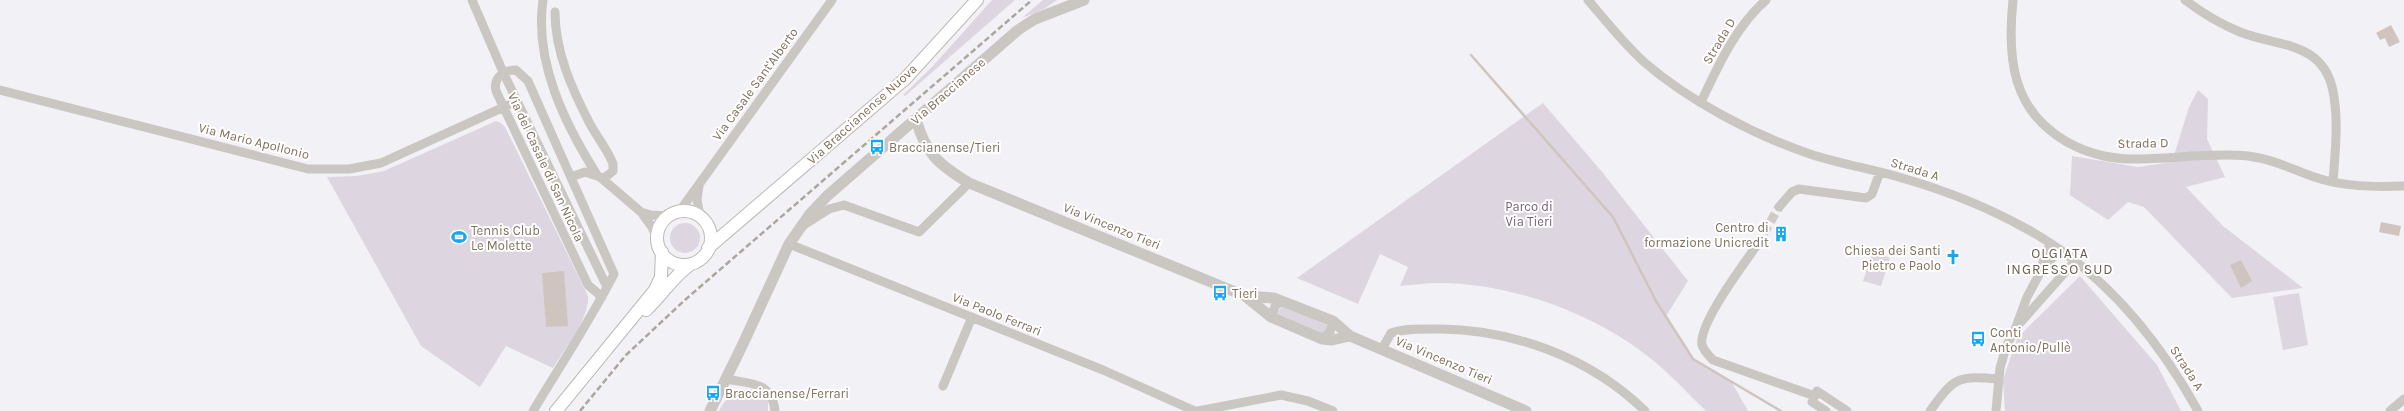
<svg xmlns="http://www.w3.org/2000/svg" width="2404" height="411" viewBox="0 0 2404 411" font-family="Karla,sans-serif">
	<rect width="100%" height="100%" fill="#f2f1f6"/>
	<!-- green -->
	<path fill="#ddd5e0" d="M992,0H1015L905,96L903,95L932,67Z
		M1043,0H1057L1044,9L1022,18Z
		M2198,90L2208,99L2207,139L2225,177L2186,187L2223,226L2303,288L2232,298L2144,207L2128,202L2108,220L2070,195L2072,156L2138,167L2172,162L2189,107Z
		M1543,103L1603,173L1688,281L1666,316L1693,359L1731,381L1748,411H1706C1687,393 1668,371 1646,355C1591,312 1509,283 1439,283C1426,283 1413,285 1400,286L1408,267L1380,254L1358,304L1297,278Z
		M496,121L501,123L505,127L588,296C590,318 564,349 553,368L506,346L480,387L421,346L327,177L357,176L384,171Z
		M670 238a15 15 0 1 1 30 0a15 15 0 1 1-30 0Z
		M1873,251L1890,258L1881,286L1863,281Z
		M2080,276L2157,365L2181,411H2005L2003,380L2017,338Z
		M2299,293L2308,345L2283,350L2273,297Z
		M1282,307L1326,323L1328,327L1323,334L1278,314L1279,310Z
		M751,389L760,394L768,401V411H719C727,396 733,391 751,389Z"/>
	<!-- water -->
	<path fill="#d0c5be" d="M2391,25L2400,42L2389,47L2385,38L2380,40L2376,33Z
		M2381,222L2401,226L2399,236L2379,232Z
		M2241,260L2252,281L2241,288L2230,265Z
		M564,271L568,326L546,327L542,273Z"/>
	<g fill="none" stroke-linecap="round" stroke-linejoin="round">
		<!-- stream -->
		<path stroke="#d0c5be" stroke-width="2.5" d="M1471,55L1613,217L1656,301L1693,359L1781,411"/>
		<!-- minor-tunnel -->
		<path stroke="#d0cac8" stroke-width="9" stroke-dasharray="9 4.5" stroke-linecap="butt" d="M1757,245L1779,207"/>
		<!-- secondary casing -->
		<g stroke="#bdb8b1" stroke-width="14">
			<path id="secondary" d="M657 238a27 27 0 1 1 54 0a27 27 0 1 1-54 0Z
				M708,248L905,79L977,0
				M646,310C662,295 673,276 691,264
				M556,411L655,290L661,277L662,252"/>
		</g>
		<!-- minor -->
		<path stroke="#cac6c2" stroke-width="9" d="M472,0L503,72L607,287
			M543,0C534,62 565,124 597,175
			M1588,0C1606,21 1623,43 1644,62C1689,101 1754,135 1810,154C1840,164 1872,169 1902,178C1944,190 1987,207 2025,228C2101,269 2157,337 2198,411
			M2013,0C2007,58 2012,111 2067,142C2085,152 2106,158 2128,159C2168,160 2208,152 2248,156C2272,159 2292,169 2314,177C2344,187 2373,187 2404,186
			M2185,0C2202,13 2220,24 2240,32C2278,47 2323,41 2333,91C2339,121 2335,152 2333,182
			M555,12C555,52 572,89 590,124C597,137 608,150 613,164V171L603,179
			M0,90L308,169H349L381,163L517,101
			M1701,102C1718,66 1736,26 1766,0
			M571,177L585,172L600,177L641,212L652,227L658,241
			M699,186L697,199L700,217
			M1779,207L1792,192L1799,189L1866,198L1872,194L1880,172
			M641,212L651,215L668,216
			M679,212L832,0
			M804,225L829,209L844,205L919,232L969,183
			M789,244L1103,370L1195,411
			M1757,245C1744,264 1698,324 1702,345C1704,351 1709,356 1713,360L1815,396
			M2042,269L2060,250
			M1272,317L1275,306L1282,301
			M2020,323L2075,261
			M1322,339L1330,332L1333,321
			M1382,349L1391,333C1406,328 1425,329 1440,329C1515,330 1591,358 1645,411
			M726,379C750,384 772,381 775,411
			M943,386L972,317
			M533,411C560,366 590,321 614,274L528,81L516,70C504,70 493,77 496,91L588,285L602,297
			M1198,411L1281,395L1308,401L1333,411
			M1826,411L1812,402L1817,391L1847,411
			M1930,411C1954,378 1957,375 1998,379
			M1996,411L2000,368L2006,347L2016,327L2027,297L2042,269L2044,255L2051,244
			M2390,411L2404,399"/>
		<!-- tertiary -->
		<path stroke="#cac6c2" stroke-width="11" d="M916,119C925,153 939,165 969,183L1245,296L1274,298L1333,321L1350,336L1526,411
			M1245,296L1271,317L1322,339L1332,340L1350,336
			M710,411L742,346L789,244L810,214L827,196L1018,30L1035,19L1084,0"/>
		<!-- secondary -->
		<use href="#secondary" stroke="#fff" stroke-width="12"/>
		<!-- rail -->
		<path stroke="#aca69e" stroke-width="2.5" stroke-dasharray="6 3" stroke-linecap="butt" d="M580,411L626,355L686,299L1032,0"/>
	</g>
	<!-- icons -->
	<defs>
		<g id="bus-bare" transform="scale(1.2)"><path d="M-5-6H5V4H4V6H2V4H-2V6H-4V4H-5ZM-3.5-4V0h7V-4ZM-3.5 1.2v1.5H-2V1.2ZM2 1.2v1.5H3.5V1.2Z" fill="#13a7f4" stroke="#fff" stroke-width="2.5" paint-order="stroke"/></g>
		<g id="building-bare" transform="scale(1.2)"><path d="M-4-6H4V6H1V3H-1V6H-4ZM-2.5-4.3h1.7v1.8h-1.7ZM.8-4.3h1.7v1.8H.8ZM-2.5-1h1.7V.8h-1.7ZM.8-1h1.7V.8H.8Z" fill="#13a7f4" stroke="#fff" stroke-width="2.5" paint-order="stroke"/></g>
		<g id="stadium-bare" transform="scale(1.2)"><path d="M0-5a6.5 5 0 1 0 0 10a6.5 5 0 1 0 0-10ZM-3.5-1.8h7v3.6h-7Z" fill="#13a7f4" stroke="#fff" stroke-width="2.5" paint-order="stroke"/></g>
		<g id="church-bare" transform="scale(1.2)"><path d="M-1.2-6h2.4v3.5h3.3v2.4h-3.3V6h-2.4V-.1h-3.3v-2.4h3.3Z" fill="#13a7f4" stroke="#fff" stroke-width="2.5" paint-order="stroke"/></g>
	</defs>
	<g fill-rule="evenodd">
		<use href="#bus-bare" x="877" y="147"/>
		<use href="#building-bare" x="1781" y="234"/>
		<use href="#stadium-bare" x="459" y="237"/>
		<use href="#church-bare" x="1953" y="257"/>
		<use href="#bus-bare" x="1220" y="293"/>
		<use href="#bus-bare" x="1978" y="339"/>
		<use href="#bus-bare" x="713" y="393"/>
	</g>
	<g text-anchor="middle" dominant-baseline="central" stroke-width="4" stroke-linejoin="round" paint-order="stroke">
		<!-- street labels -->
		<g font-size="13" fill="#80705d" stroke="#fff">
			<text transform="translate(1719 41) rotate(-59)">Strada D</text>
			<text transform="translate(755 84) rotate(-54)">Via Casale Sant'Alberto</text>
			<text transform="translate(948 91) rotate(-41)">Via Braccianese</text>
			<text transform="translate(862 114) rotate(-42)">Via Braccianense Nuova</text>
			<text transform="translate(254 141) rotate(14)">Via Mario Apollonio</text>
			<text transform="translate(2143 143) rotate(-1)">Strada D</text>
			<text transform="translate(546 167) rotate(65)">Via del Casale di San Nicola</text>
			<text transform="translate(1915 169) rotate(17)">Strada A</text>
			<text transform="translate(1112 226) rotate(22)">Via Vincenzo Tieri</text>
			<text transform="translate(997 314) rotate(22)">Via Paolo Ferrari</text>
			<text transform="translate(1444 360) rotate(23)">Via Vincenzo Tieri</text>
			<text transform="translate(2187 368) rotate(57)">Strada A</text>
		</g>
		<!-- poi labels -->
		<g font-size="13" fill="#80705d" stroke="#fff" text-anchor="start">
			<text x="889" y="147">Braccianense/Tieri</text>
			<text x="1769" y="227" text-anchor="end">Centro di<tspan x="1769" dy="15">formazione Unicredit</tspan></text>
			<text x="471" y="230">Tennis Club<tspan x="471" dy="15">Le Molette</tspan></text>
			<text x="1941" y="250" text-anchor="end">Chiesa dei Santi<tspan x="1941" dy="15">Pietro e Paolo</tspan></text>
			<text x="1232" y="293">Tieri</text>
			<text x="1990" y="332">Conti<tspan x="1990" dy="15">Antonio/Pullè</tspan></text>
			<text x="725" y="393">Braccianense/Ferrari</text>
		</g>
		<!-- park labels -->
		<g font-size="13" fill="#79617c" stroke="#fff">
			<text x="1529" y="206">Parco di<tspan x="1529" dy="15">Via Tieri</tspan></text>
		</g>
		<!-- neighbourhood labels -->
		<g font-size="14" letter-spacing="1" fill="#6a5e50" stroke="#fff">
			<text x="2060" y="253">OLGIATA<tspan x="2060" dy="16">INGRESSO SUD</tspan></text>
		</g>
	</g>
</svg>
